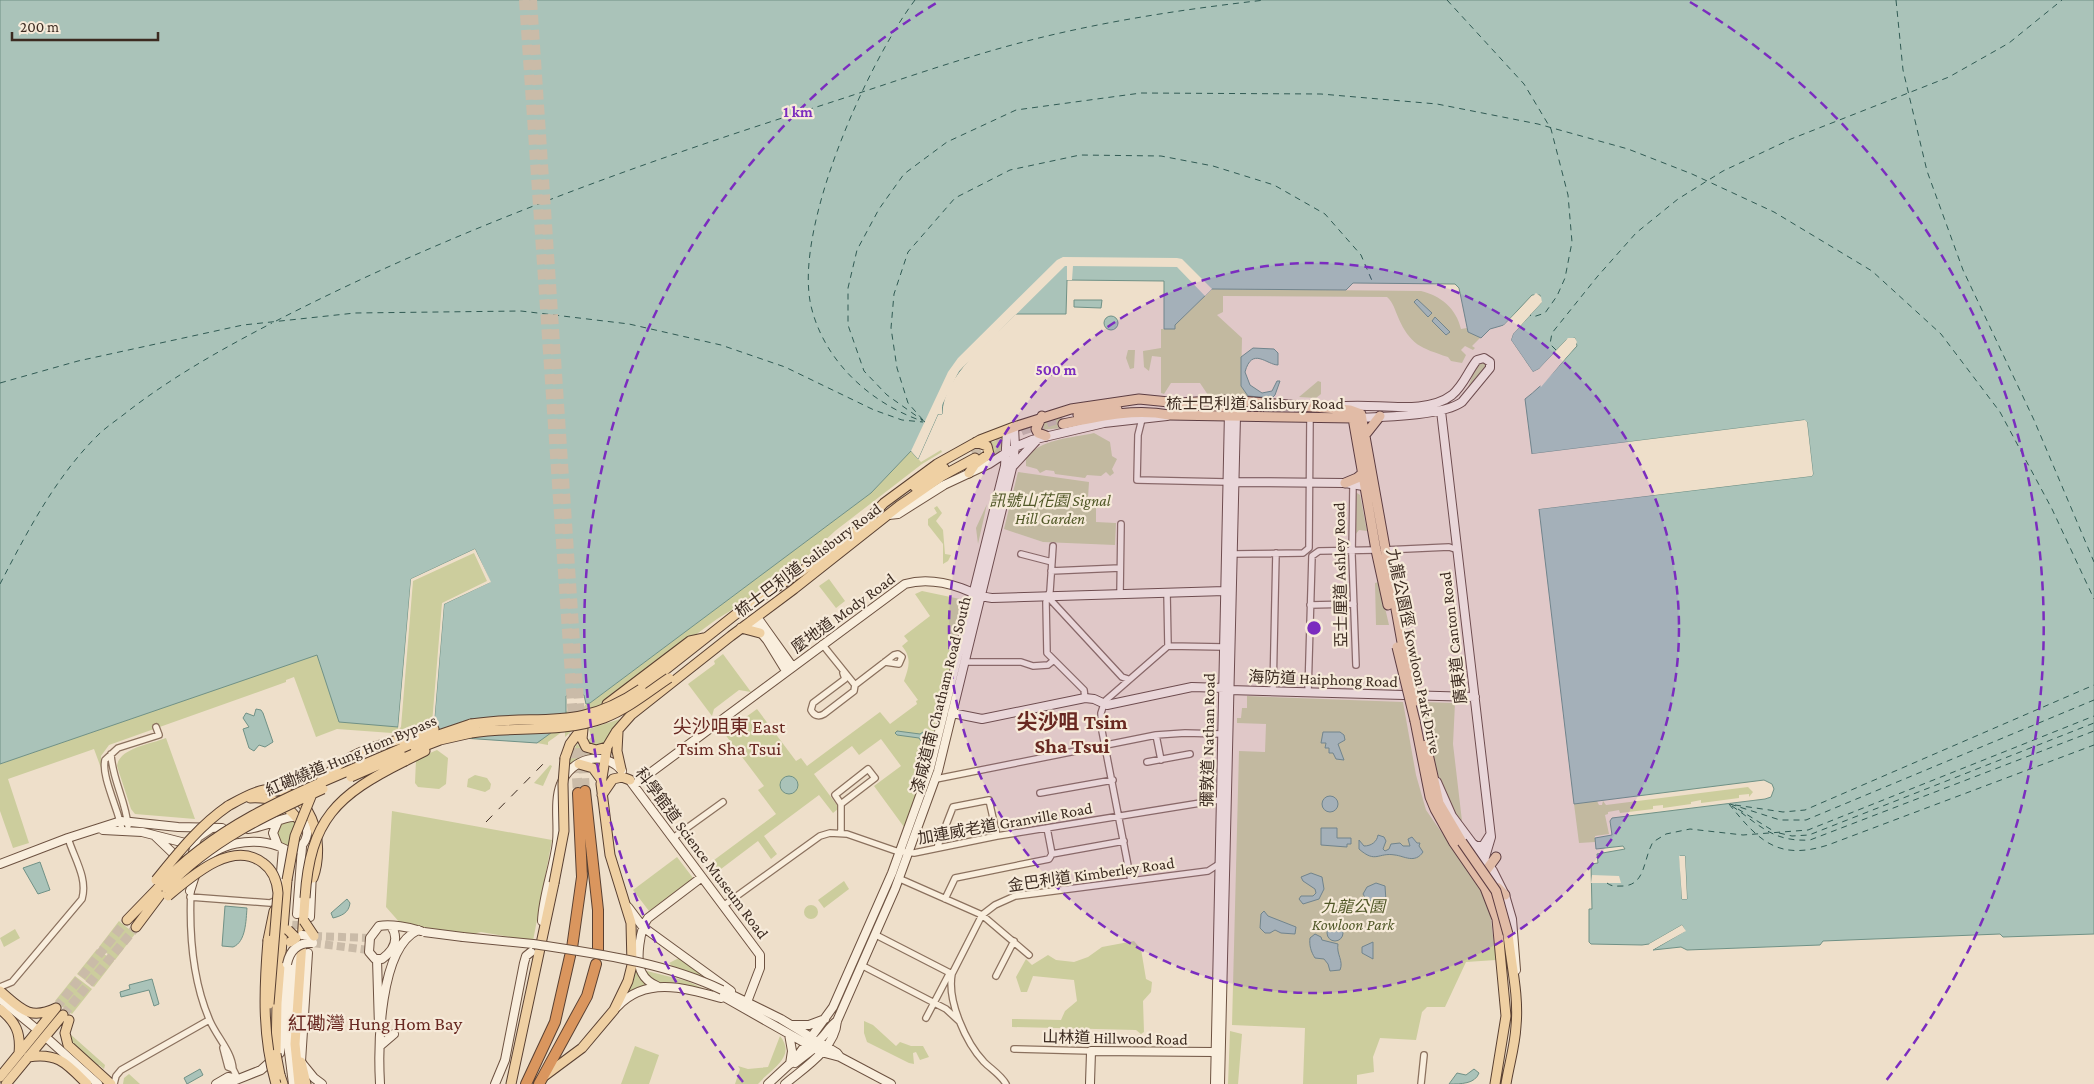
<svg xmlns="http://www.w3.org/2000/svg" width="2094" height="1084" viewBox="0 0 2094 1084" font-family="'Crimson Pro','Noto Sans TC',serif">
	<rect width="100%" height="100%" fill="#eedfca"/>
	<!-- green -->
	<path fill="#cccd9d" d="M1212,289L1421,291C1441,296 1456,308 1461,329L1467,328L1468,332L1481,337L1472,346L1475,348L1473,350L1465,346L1461,350L1466,355L1462,363L1451,361L1448,357C1421,348 1410,345 1398,317C1395,310 1393,302 1387,297L1223,296V312L1217,315L1242,338L1241,386L1248,396L1208,395L1200,383H1171L1164,394L1161,393V357L1152,356L1149,371L1144,367L1143,351L1161,348V329H1175V325Z
		M1128,350H1135L1134,368L1130,369L1126,358Z
		M1486,361L1487,367L1467,390L1477,363Z
		M1318,381L1321,382V394L1316,398L1299,397Z
		M1060,417L1063,428L1040,430V425L1045,421Z
		M1094,433L1110,442L1112,456L1117,459L1112,469L1114,473L1110,476L1106,472L1101,476L1087,475L1085,478L1055,474L1054,471L1046,470L1040,473L1037,469L1026,466V458C1040,439 1072,438 1094,433Z
		M1001,438L1003,449L990,457L993,451L990,443Z
		M941,450L942,452L922,464L835,531L787,576L717,619L600,705L565,737V729H562V732L548,742V745L537,743L565,722V711L582,710L586,704L590,703L871,493L911,451L921,462Z
		M1018,472L1089,482L1088,498L1096,508V522L1116,523L1115,545L1043,542L1004,529Z
		M1357,493L1360,495L1367,531L1359,530L1355,535V494Z
		M987,504L978,544L976,528Z
		M937,506L942,513L936,521L943,530L945,554L951,555L948,561L943,564V544L928,525V519L937,513L934,508Z
		M475,549L491,582L433,736L337,729L316,737L294,677L286,680V682L109,745L101,756V768L94,749L8,779L29,843L13,848L0,811V764L317,654L339,722L411,579Z
		M829,579L845,601L836,608L819,586Z
		M1379,582L1389,625H1376L1375,583Z
		M922,591L960,599L965,603L945,686L937,704L934,733L922,780L904,827L874,786L901,766L881,739L859,755L852,746L814,774L839,808L833,813L819,795L764,836L777,854L771,859L758,841L713,875L706,866L776,814L758,790L764,786L724,733L757,709L796,761L801,758L807,766L880,712L890,724L917,704L916,701L918,700L904,681C909,667 912,658 902,646L908,641L904,636L930,616L915,594Z
		M723,654L751,692L739,690L714,709L712,716L688,684L715,664L714,661Z
		M1247,696L1403,702L1416,775L1426,810L1479,886L1490,912L1496,960L1466,962L1445,1007H1427L1422,1012L1416,1040L1380,1038L1373,1057L1374,1072L1357,1075V1084H1303L1305,1028L1232,1025L1239,751L1265,752L1266,724L1237,723V718H1241L1242,708H1247Z
		M1420,702L1455,703L1453,744L1462,821C1441,807 1426,727 1420,702Z
		M620,719L604,744L593,747L587,742L591,737L589,729Z
		M166,738L195,819L135,814L131,809L117,766C119,748 151,744 166,738Z
		M577,744L589,755L568,768L570,758Z
		M437,750L448,758L446,784L439,789L418,787L415,783L416,759Z
		M550,765L552,766L543,786L534,783Z
		M475,775L487,778L491,784L490,789L485,792L467,787L468,779Z
		M1748,787L1753,792L1749,797V794L1739,795V798L1701,803V800L1691,802V804L1663,808V805L1653,806V809L1620,813L1619,810L1608,812V814L1605,815L1609,834L1595,836V842L1579,843L1574,804L1597,801L1599,805H1602L1603,801L1606,805Z
		M392,811L552,840L533,941L481,932L473,934L401,924L386,907Z
		M277 833a12 12 0 1 1 24 0a12 12 0 1 1-24 0Z
		M677,857L693,878L649,911L633,890Z
		M844,881L849,889L824,908L818,900Z
		M804 912a7 7 0 1 1 14 0a7 7 0 1 1-14 0Z
		M119,921L135,934L115,960L99,947Z
		M15,929L20,938L4,947L0,938Z
		M1134,941L1141,949L1146,979L1152,982L1151,992L1143,1001L1144,1032L1141,1034L1136,1030L1012,1027V1019L1061,1020L1065,1011L1077,1001L1074,980L1033,976L1027,992H1021L1016,977L1026,959L1032,965L1048,955L1056,960L1074,962L1088,957L1102,947Z
		M97,949L114,961L94,987L77,974Z
		M679,958L706,976V978L672,966L669,963Z
		M632,970L637,971L648,984L625,993Z
		M643,970L687,981L713,993L653,981Z
		M75,976L92,989L72,1014L55,1001Z
		M864,1021L873,1025L896,1046L900,1042L911,1046H923L929,1057L920,1060L916,1052L913,1053L914,1064L909,1063L867,1042L864,1033Z
		M1230,1031L1242,1034L1238,1084H1228Z
		M69,1033L105,1065L104,1069L99,1065L97,1067L70,1042Z
		M780,1036C797,1057 771,1069 758,1084H735L740,1069L738,1066L748,1069L768,1067Z
		M635,1046L659,1055L649,1084H621Z
		M129,1074L140,1084H123L124,1078Z"/>
	<!-- water -->
	<path fill="#aac3b9" stroke="#709186" fill-rule="evenodd" d="M0,0H2094V934L2003,937L2000,934L1823,941L1820,945L1687,950L1681,947L1653,950L1685,931L1682,925L1649,944L1642,945L1591,944L1589,942V909H1592L1591,864L1598,863L1597,854L1625,849L1623,846L1596,849L1595,838L1612,835L1610,821L1612,818L1765,799L1771,797L1774,789L1772,784L1764,780L1574,804L1539,509L1812,476L1813,474L1807,422L1804,420L1532,454L1525,399C1545,384 1560,364 1577,346L1575,338L1566,340L1539,369L1533,372L1511,340L1513,334L1541,303L1540,295H1532L1504,325L1490,329L1481,338L1468,332L1459,288L1455,284L1353,283L1346,290L1212,289L1175,325V329H1164V281L1067,280L1066,314H1016C991,339 942,376 942,414H938L918,459L911,451L871,493L590,703L586,704L584,695L566,696V722L537,743L433,736L444,604L490,582L475,549L411,579L398,727L339,722L317,655L0,764ZM1680,856H1685L1687,899H1682Z
		M1417,299L1432,313L1428,317L1414,302Z
		M1074,300H1102L1101,308L1074,307Z
		M1104 323a7 7 0 1 1 14 0a7 7 0 1 1-14 0Z
		M1435,317L1450,332L1446,335L1432,321Z
		M1253,348L1274,349L1278,353V365C1267,365 1252,346 1245,372L1250,385L1262,393L1272,391L1277,381H1280L1275,395L1272,398L1248,396L1241,386V357Z
		M256,709L261,710L263,713L273,742L265,747L259,745L254,751L249,748L243,729L249,727L243,718L246,713L254,716Z
		M897,731L920,734L923,732L926,737L921,741L919,738L897,735L895,733Z
		M1323,732H1340L1344,735L1345,740L1338,744L1344,760L1336,759L1333,753H1329V748H1325L1326,743H1321Z
		M780 785a9 9 0 1 1 18 0a9 9 0 1 1-18 0Z
		M1322 804a8 8 0 1 1 16 0a8 8 0 1 1-16 0Z
		M1321,828H1337V838H1351V844H1347V847L1321,845Z
		M1378,835L1384,837L1386,841L1383,849L1385,851L1389,849L1391,844L1400,843L1403,846H1410L1408,839L1412,837L1417,843H1420L1419,846L1423,852C1415,864 1404,856 1395,855C1378,852 1376,864 1359,849V840L1364,846C1371,846 1377,842 1378,835Z
		M40,862L50,890L38,894L23,868Z
		M1311,873L1322,877L1324,889L1319,899L1303,904L1299,899L1301,896H1313L1316,893L1315,889L1303,881L1301,877Z
		M1376,883L1385,886L1386,901L1381,904L1366,899L1363,894L1367,887Z
		M347,899L350,903C349,913 341,916 333,918L331,913Z
		M225,906L247,908C246,920 246,942 233,947L222,946Z
		M1264,911L1268,916L1296,927L1295,934L1281,933L1275,930L1270,933H1265L1260,928L1261,914Z
		M1327 933a8 8 0 1 1 16 0a8 8 0 1 1-16 0Z
		M1315,934L1321,937L1322,940L1338,944C1336,954 1344,961 1340,970L1330,971L1328,964L1324,959L1315,958C1311,952 1309,945 1310,938Z
		M1373,942V959L1362,953V947Z
		M152,979L159,1004L154,1006L149,990L121,997L120,992L130,989L129,985Z
		M200,1069L203,1075L187,1084L184,1078Z
		M1474,1069L1479,1073C1475,1084 1461,1084 1449,1084L1457,1073L1466,1075Z"/>
	<!-- pier -->
	<path fill="#eedfca" d="M1063,257L1177,258L1182,259L1212,289L1205,296L1177,267L1073,266L1072,280H1067V266H1065L959,371L942,405V414H938L918,459L911,451L948,372L958,358L1057,260Z
		M1536,293L1541,297L1542,302L1513,334L1511,340L1533,372L1539,369L1568,338H1575L1577,342L1575,347L1541,387L1540,385L1546,375L1573,346L1574,341L1569,340L1541,371L1533,374L1508,339L1511,332L1539,302V297H1534L1505,327L1499,331L1498,329L1504,325Z
		M1805,420L1807,422L1813,474L1812,476L1539,509V506L1811,474L1805,423L1532,456V454Z
		M475,549L491,582L444,604L433,736L431,735L442,603L487,581L474,553L413,581L401,727L398,730L411,579Z
		M1679,856H1685L1687,899H1682Z
		M1592,875L1619,876L1621,883H1591Z
		M1682,925L1686,931L1652,950L1651,948L1682,930L1681,928L1650,946L1649,944Z"/>
	<g fill="none" stroke-linecap="round" stroke-linejoin="round">
		<!-- ferry -->
		<path stroke="#315b54" stroke-width="1" stroke-dasharray="6 5" stroke-linecap="butt" d="M915,0C868,62 793,228 811,306C824,361 870,403 922,421
			M1447,0L1524,84L1551,129L1568,195L1572,242L1565,278L1557,296L1545,313L1533,317L1530,315
			M1896,0L1903,70L1927,171L1963,270L2034,420L2094,562
			M276,321C445,234 626,168 807,110C880,87 953,60 1027,41C1105,21 1185,9 1265,0
			M1556,350L1550,344L1552,333L1597,277L1636,233L1678,199L1723,171L1791,139L1949,77L2009,43L2062,0
			M0,383L78,361L243,325L355,313L521,311L629,324L721,345L785,367L874,410L902,420L923,422
			M923,420L908,403L897,368L891,328L894,294L908,252L955,198L1010,170L1080,155L1161,156L1213,166L1274,185L1325,214L1361,255L1373,283
			M925,422L887,395L864,371L848,325V288L857,250L879,209L904,174L947,142L1016,110L1141,93L1321,94L1437,104L1538,124L1628,149L1692,174L1774,212L1872,271L1941,334L2000,412L2052,509L2094,599
			M0,584C27,532 55,478 97,436C106,427 117,420 127,412C172,377 222,349 272,323
			M1729,804C1759,841 1778,861 1828,845L2094,745
			M1730,804L1780,820H1806L2094,700
			M1735,805L1783,812L1805,810L2094,685
			M1732,806C1761,826 1773,842 1810,840L2094,731
			M1738,809L1775,832
			M1779,833L1792,836L1809,835L2094,723
			M1607,883C1612,887 1617,886 1623,886C1646,885 1643,859 1653,842L1666,834L1690,829L1743,835L1808,830L2094,716"/>
		<!-- secondary-tunnel -->
		<path stroke="#cabba8" stroke-width="8" stroke-dasharray="8 4" stroke-linecap="butt" d="M314,936L370,938
			M295,941L297,914
			M313,943L368,950"/>
		<!-- primary-tunnel -->
		<path stroke="#cabba8" stroke-width="9" stroke-dasharray="9 4.5" stroke-linecap="butt" d="M972,453L1024,430L1062,418
			M56,1008L127,920
			M63,1015L136,927"/>
		<!-- highway-tunnel -->
		<path stroke="#cabba8" stroke-width="10" stroke-dasharray="10 5" stroke-linecap="butt" d="M524,0L578,793
			M532,0L585,791"/>
		<!-- street casing -->
		<g stroke="#8b715e" stroke-width="8">
			<path id="street" d="M1142,419L1138,435L1137,480L1227,482
				M1353,485L1352,555L1356,665
				M1053,546L1050,591L1046,602L1047,653L1084,690L1085,698
				M1384,550L1449,547L1458,550
				M1021,554L1052,562
				M1233,554L1303,553L1309,548L1310,418
				M1051,571L1120,568
				M1167,593L1168,646
				M1120,594L1121,524
				M1048,597L1122,677L1128,679
				M1310,605L1354,604
				M822,644L855,685
				M965,662H1021L1033,666L1048,665L1054,660
				M843,673L845,679L813,703L811,710C814,716 819,717 824,714L854,691L855,685L894,655L898,654L902,657L899,664L885,662
				M1273,692L1276,553
				M1308,693L1312,556L1319,551L1376,550
				M1156,735L1161,760
				M111,754C112,779 126,801 128,826
				M1147,762L1190,754
				M936,779L1156,735L1185,733L1222,734
				M1040,793L1113,780
				M841,804L875,778L868,769L835,795L841,804V833
				M1047,828L1052,854
				M122,830C119,811 101,776 105,760L118,748L159,735L156,727
				M673,838L723,802
				M937,848L953,807L989,800L997,836
				M192,851L199,838L214,828
				M898,878L982,915L1029,955
				M1131,881L1102,731L1101,713L1105,701L1168,646L1224,647
				M191,889C189,933 192,980 210,1021C217,1037 232,1052 233,1069
				M190,897L270,903L277,900
				M945,899L955,878L1049,859L1052,854L1124,841
				M723,906L820,836L830,833L847,834L896,851L914,853L997,836L1225,799
				M876,935L952,974
				M863,966L946,1009L959,1021
				M952,974C947,1001 966,1043 984,1062C991,1069 1001,1075 1006,1084
				M996,976L1014,941
				M0,987L12,982L82,899C88,878 74,858 68,838
				M926,1018L948,976L952,974L982,915L995,905L1015,896L1208,871L1219,864
				M223,1048L228,1067L233,1069L238,1079
				M1014,1049L1091,1051
				M114,1084L116,1076L121,1070L209,1020
				M1421,1084L1424,1055"/>
		</g>
		<!-- secondary casing -->
		<g stroke="#6d5241" stroke-width="10">
			<path id="secondary" d="M1337,407C1370,401 1424,417 1452,395C1464,385 1468,371 1477,360L1484,358L1490,362V368L1462,402C1443,416 1381,417 1357,418
				M1441,411L1491,837L1480,874
				M1013,466L1036,441
				M1234,482L1345,483L1369,487
				M889,515L898,514L944,485L989,464L1015,447L1032,440L1104,423L1167,416
				M757,617L792,666
				M751,621L767,640L786,671
				M952,713L982,719L1085,698L1094,699L1107,705L1192,687L1224,688L1229,690L1475,697
				M631,782L760,955V968L747,1002
				M1437,782L1452,816L1493,871L1505,895L1512,919L1516,970
				M634,785L905,584C923,579 944,582 961,588C972,592 980,597 992,598L1225,591
				M248,829C261,828 286,816 294,817C315,821 309,850 289,851L278,846L273,833L278,821
				M103,830L142,832L197,846
				M155,836L179,859
				M1471,842L1476,846H1483L1490,835
				M0,864L68,838L121,821L178,827L222,828
				M280,884L283,849
				M190,891C193,883 195,872 200,865C217,842 253,837 278,846
				M628,907L643,927L731,991
				M297,914L302,847
				M310,917L312,872
				M542,921C543,895 554,868 557,842C559,824 554,801 561,784C571,758 604,749 622,771
				M391,926C400,939 393,951 382,959H375L369,952L370,938L379,926C391,924 409,927 421,931
				M463,937L533,944
				M308,953L301,1062L314,1078L322,1084
				M377,959L379,1027
				M657,986C650,983 645,979 642,973C635,961 640,928 648,918L702,877
				M722,990L781,1019L837,1053L840,1057L891,1084
				M717,993L821,1052L840,1057
				M0,999L34,1027
				M617,1007C646,976 685,988 721,998
				M792,1025H809L825,1019
				M789,1034L792,1051L790,1064
				M49,1040L98,1084
				M815,1043C824,1039 828,1027 837,1021
				M380,1046L394,1034
				M795,1063L817,1046
				M216,1084L228,1077L238,1079
				M226,1084L261,1070L280,1053L287,964
				M293,1084L288,1044L294,955
				M380,1084C378,1046 379,948 418,930
				M495,1084L505,1060L524,963L526,956L531,952
				M768,1084L796,1058L833,1007L892,873L930,768L1005,466L1007,430
				M785,1084C804,1068 835,1049 837,1021L895,889L938,771L1012,468L1015,447L1014,427
				M1090,1084L1091,1051L1215,1052
				M1215,1084L1229,411
				M1220,1084L1236,416"/>
		</g>
		<!-- primary casing -->
		<g stroke="#594032" stroke-width="11">
			<path id="primary" d="M1214,406L1231,407L1236,416
				M1078,415L1117,409
				M1042,416L1036,429L1038,433L1046,436
				M1063,424C1097,417 1134,408 1169,415L1353,418L1376,550L1388,605
				M1365,435L1380,416
				M969,473L975,464L989,454L987,446L976,442
				M1345,483L1357,478L1363,473
				M915,487L944,468
				M741,628L760,633
				M641,689L745,607L802,571L859,529L884,503L937,464L980,440L1014,427L1071,409L1139,399L1179,403L1228,400L1350,410L1361,414L1403,648
				M607,704L690,641L704,638
				M1415,721L1430,797L1435,809L1454,843L1485,888L1497,919L1506,1016L1495,1084
				M583,729L582,739L586,747L596,750L607,747
				M618,732L617,751L621,769
				M408,737L434,729
				M409,745L471,724
				M1426,745L1439,803L1462,842
				M401,755L440,740L471,733
				M565,758L570,744L582,728
				M405,761L425,751
				M579,764L593,768L601,779
				M602,795L613,779L622,777L630,780
				M250,798C271,797 283,801 297,818
				M228,806C239,800 252,792 264,790C312,784 326,842 313,878
				M1480,879L1496,857
				M1492,892L1498,888L1505,895
				M127,920L158,888
				M136,927L163,891
				M268,940L274,911
				M0,991C20,1008 29,1021 56,1008
				M0,1009C16,1022 21,1033 19,1053
				M69,1020L65,1033L68,1045L111,1084
				M276,1054L277,1003L287,880
				M28,1057C58,1052 67,1064 87,1084
				M301,1062L306,1084
				M280,1075L283,1084
				M0,1077L56,1008
				M543,1077L582,1048L614,1010L628,981L632,965L631,923L610,855L601,784L607,747L616,732L631,715L731,636L794,589L899,506L942,476L975,458
				M6,1084L63,1015
				M299,1084L295,1044L305,898
				M511,1084L554,883
				M1506,1084C1509,1065 1515,1046 1516,1026C1519,995 1511,964 1508,934"/>
		</g>
		<!-- highway casing -->
		<g stroke="#594032" stroke-width="12">
			<path id="highway" d="M585,791L598,910V952
				M572,948L582,877L578,793
				M526,1084L555,1022L570,956
				M539,1084L587,996L596,964"/>
		</g>
		<!-- street -->
		<use href="#street" stroke="#f9eedd" stroke-width="5.5"/>
		<!-- secondary -->
		<use href="#secondary" stroke="#f9eedd" stroke-width="8"/>
		<!-- primary -->
		<use href="#primary" stroke="#efd0a3" stroke-width="9"/>
		<!-- highway -->
		<use href="#highway" stroke="#da965e" stroke-width="10"/>
		<!-- rail -->
		<path stroke="#3c2b21" stroke-width="1" stroke-dasharray="9 9" stroke-linecap="butt" d="M486,822L547,760"/>
		<!-- secondary-bridge casing -->
		<g stroke="#6d5241" stroke-width="10" stroke-linecap="butt">
			<path id="secondary-bridge" d="M424,932L463,937
				M302,935L314,936
				M533,944C597,954 664,962 722,990
				M287,964C290,949 299,942 313,943"/>
		</g>
		<!-- primary-bridge casing -->
		<g stroke="#594032" stroke-width="11" stroke-linecap="butt">
			<path id="primary-bridge" d="M1397,647L1415,721
				M1403,648L1416,701
				M471,724C539,713 577,733 641,689
				M471,733C515,726 561,734 604,718C628,709 648,692 669,678
				M351,777L401,755
				M321,781C344,754 375,746 408,737
				M1462,842L1496,891L1508,934
				M156,880C178,853 199,826 228,806
				M287,880L295,836L312,794
				M554,883L564,831L563,784L565,758
				M158,888C224,815 321,784 409,745
				M166,888C210,841 266,815 323,789
				M168,896C191,877 232,839 263,863C273,870 277,881 278,893L269,1004
				M305,898C310,819 337,795 405,761
				M304,921L314,936
				M288,930L296,938L290,942
				M268,940C264,989 262,1036 276,1084
				M276,1054L280,1075"/>
		</g>
		<!-- secondary-bridge -->
		<use href="#secondary-bridge" stroke="#f9eedd" stroke-width="8"/>
		<!-- primary-bridge -->
		<use href="#primary-bridge" stroke="#efd0a3" stroke-width="9"/>
	</g>
	<!-- distance rings -->
	<circle cx="1314" cy="628" r="365" fill="#7b2cbf" fill-opacity=".12"/>
	<g fill="none" stroke="#7b2cbf" stroke-width="2.5" stroke-dasharray="9 6">
		<circle cx="1314" cy="628" r="365"/>
		<path d="M743 1082A730 730 0 0 1 938 2M1690 2A730 730 0 0 1 1885 1082"/>
	</g>
	<g text-anchor="middle" dominant-baseline="central" stroke-width="4.5" stroke-linejoin="round" paint-order="stroke">
		<!-- street labels -->
		<g font-size="16" fill="#3c2b21" stroke="#f6ead9">
			<text x="1255" y="403">梳士巴利道 Salisbury Road</text>
			<text transform="translate(808 560) rotate(-37)">梳士巴利道 Salisbury Road</text>
			<text transform="translate(1340 575) rotate(-91)">亞士厘道 Ashley Road</text>
			<text transform="translate(843 613) rotate(-36)">麼地道 Mody Road</text>
			<text transform="translate(1453 638) rotate(-97)">廣東道 Canton Road</text>
			<text transform="translate(1414 651) rotate(78)">九龍公園徑 Kowloon Park Drive</text>
			<text transform="translate(1323 679) rotate(2)">海防道 Haiphong Road</text>
			<text transform="translate(941 695) rotate(-76)">漆咸道南 Chatham Road South</text>
			<text transform="translate(1208 740) rotate(-89)">彌敦道 Nathan Road</text>
			<text transform="translate(351 755) rotate(-23)">紅磡繞道 Hung Hom Bypass</text>
			<text transform="translate(1005 823) rotate(-10)">加連威老道 Granville Road</text>
			<text transform="translate(702 853) rotate(53)">科學館道 Science Museum Road</text>
			<text transform="translate(1091 874) rotate(-8)">金巴利道 Kimberley Road</text>
			<text transform="translate(1115 1038) rotate(1)">山林道 Hillwood Road</text>
		</g>
		<!-- park labels -->
		<g font-size="16" font-style="italic" fill="#515828" stroke="#f6ead9">
			<text x="1050" y="500">訊號山花園 Signal<tspan x="1050" dy="18">Hill Garden</tspan></text>
			<text x="1353" y="906">九龍公園<tspan x="1353" dy="18">Kowloon Park</tspan></text>
		</g>
		<!-- quarter labels -->
		<g font-size="19" fill="#682821" stroke="#f6ead9">
			<text x="729" y="726">尖沙咀東 East<tspan x="729" dy="22">Tsim Sha Tsui</tspan></text>
			<text x="375" y="1023">紅磡灣 Hung Hom Bay</text>
		</g>
		<!-- district labels -->
		<g font-size="21" font-weight="bold" fill="#682821" stroke="#f6ead9">
			<text x="1072" y="722">尖沙咀 Tsim<tspan x="1072" dy="24">Sha Tsui</tspan></text>
		</g>
	</g>
	<circle cx="1314" cy="628" r="8" fill="#7b2cbf" stroke="#f6ead9" stroke-width="2.5"/>
	<g font-size="15" text-anchor="middle" font-weight="bold" fill="#7b2cbf" stroke="#f6ead9" stroke-width="4.5" stroke-linejoin="round" paint-order="stroke">
		<text x="798" y="117">1 km</text>
		<text x="1056" y="375">500 m</text>
	</g>
	<!-- scale -->
	<path d="M12 32v8h146v-8" fill="none" stroke="#3c2b21" stroke-width="2.5"/>
	<text x="20" y="32" font-size="15" fill="#3c2b21" stroke="#f6ead9" stroke-width="4" paint-order="stroke">200 m</text>
</svg>
